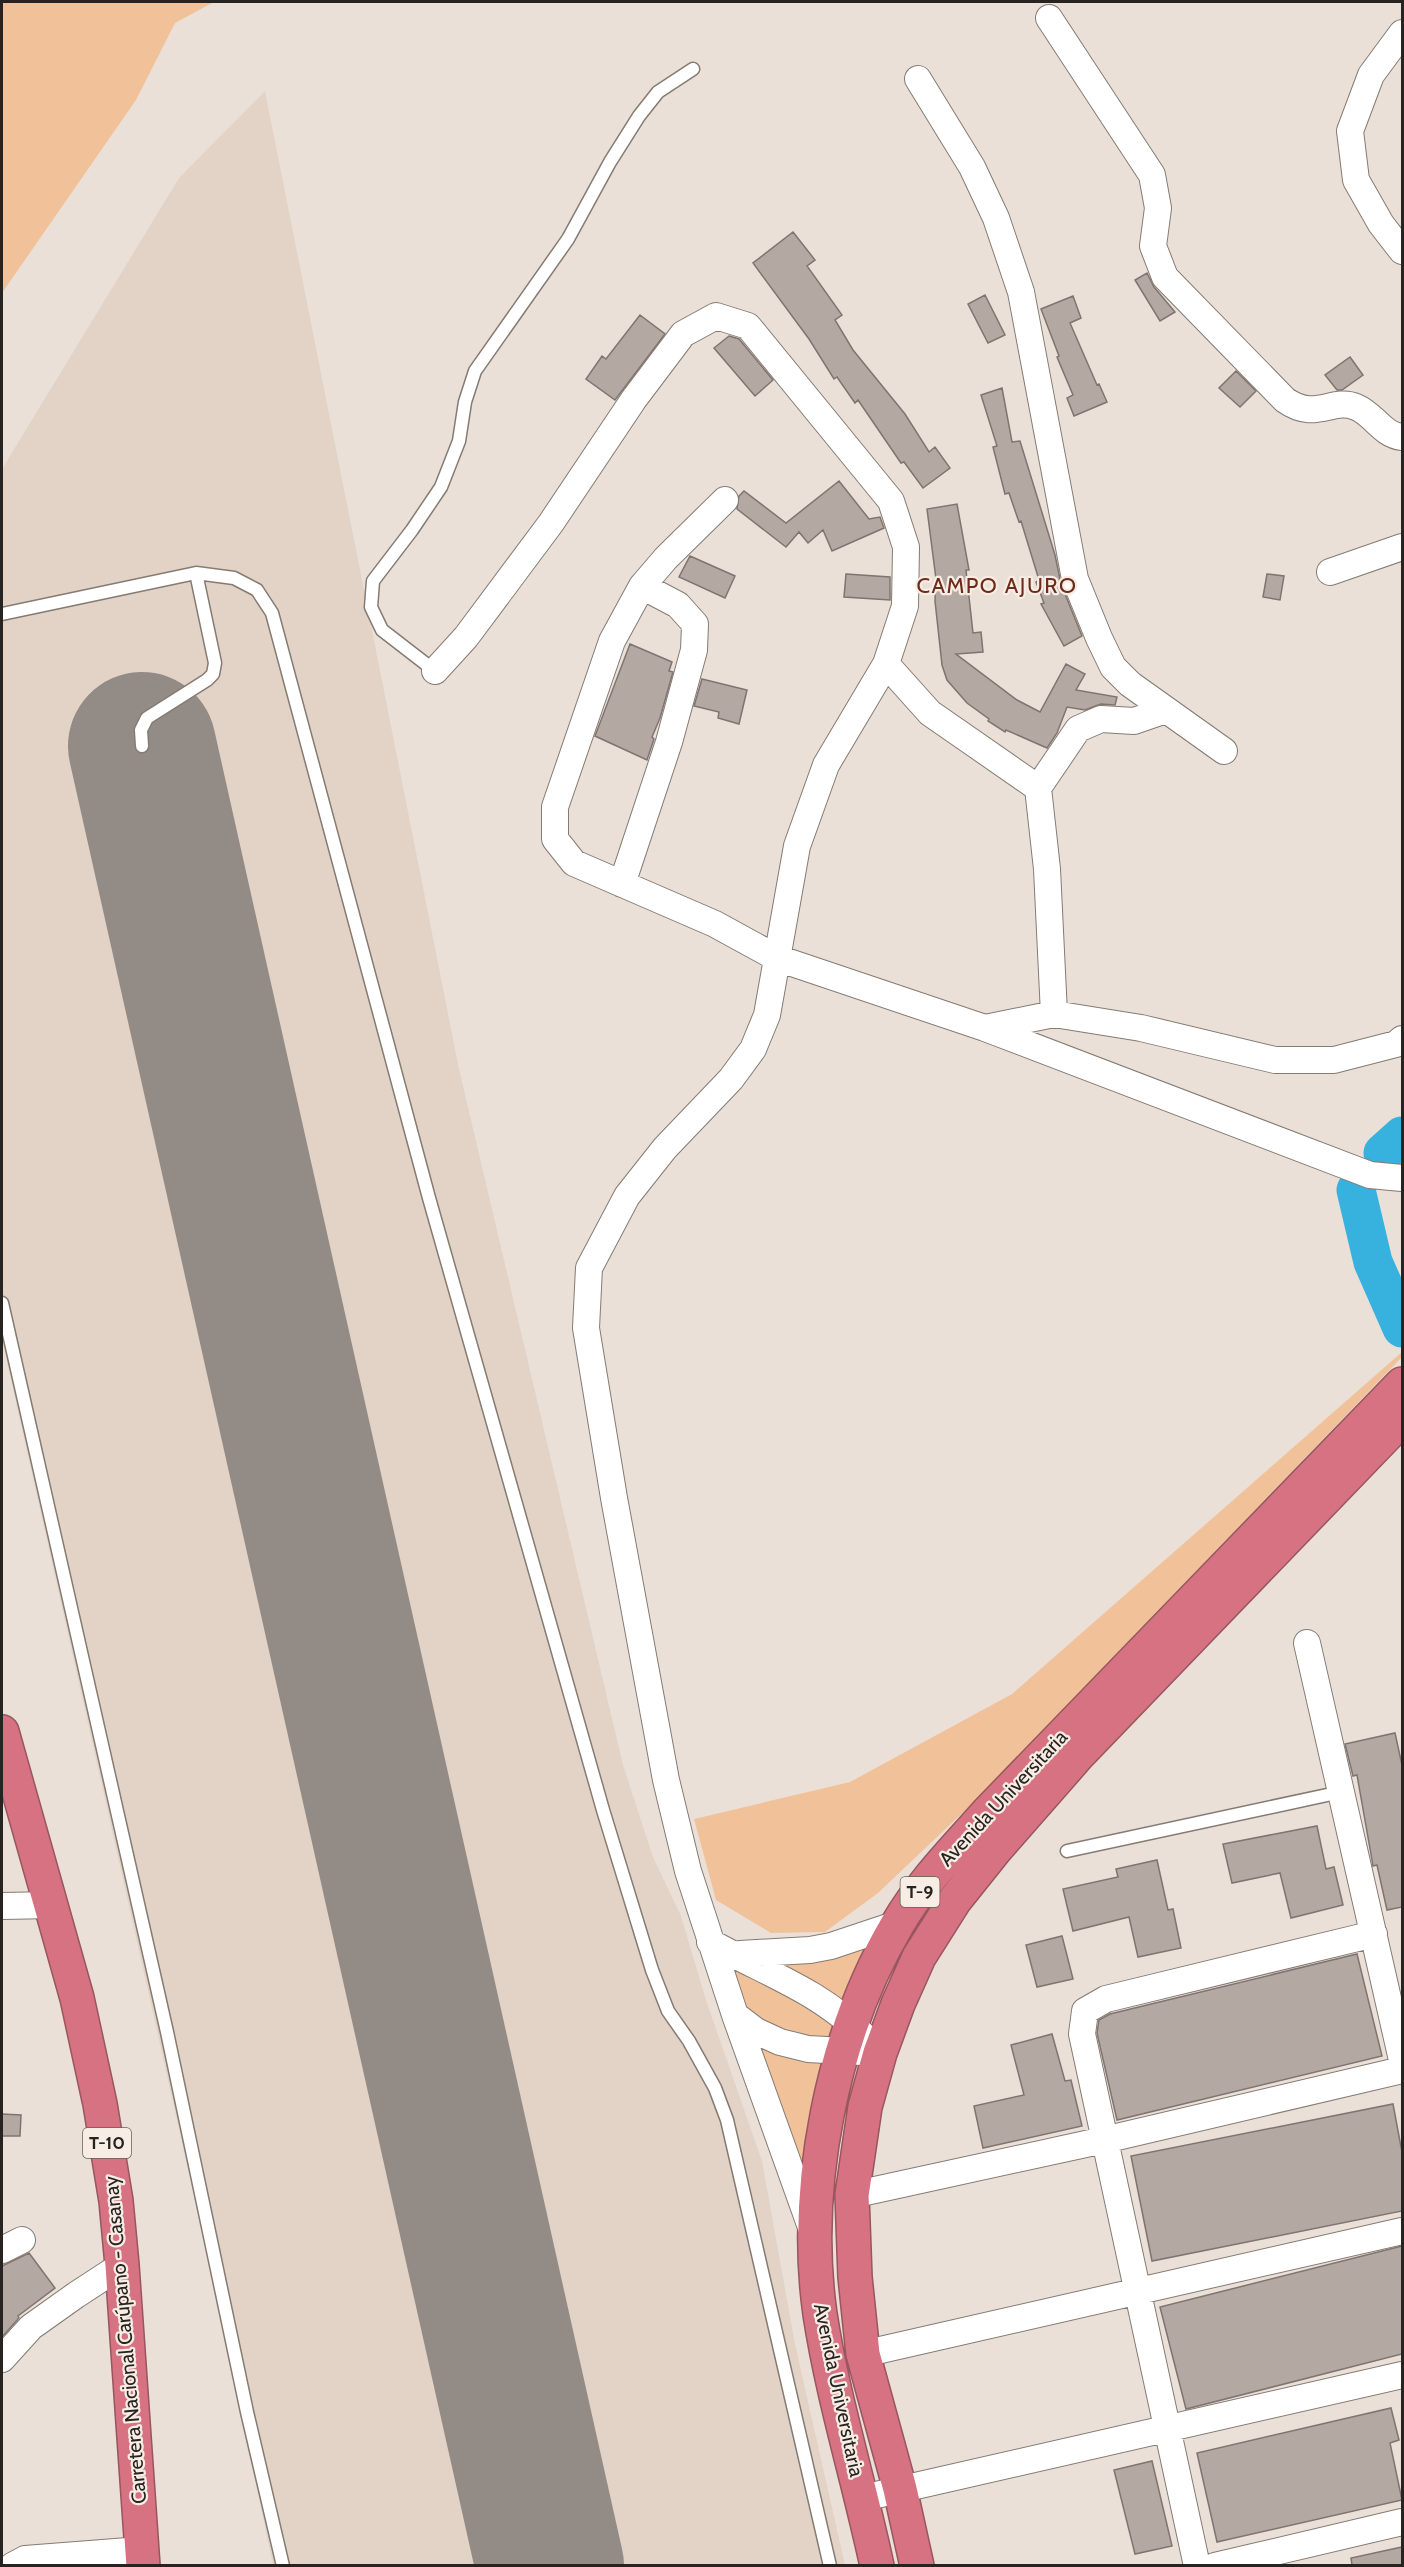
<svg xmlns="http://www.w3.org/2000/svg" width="1404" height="2567" viewBox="0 0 1404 2567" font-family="Cabin,sans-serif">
	<rect width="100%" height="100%" fill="#eae0d8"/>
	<!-- built -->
	<path fill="#e3d3c6" d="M265,91L459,1069L623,1765L653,1857L681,1916L706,2000L762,2161L795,2344L845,2565H273L213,2281L2,1340V469L179,178Z"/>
	<!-- green -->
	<path fill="#f1c29a" d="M2,2H214L175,23L136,100L2,293Z
		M1402,1352V1357L975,1801L878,1893L825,1932L771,1933L716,1900L694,1819L850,1782L1012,1694Z
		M897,1924L872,1972L814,2234L710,1942L732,1954Z"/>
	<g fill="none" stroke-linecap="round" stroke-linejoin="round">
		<!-- river -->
		<path stroke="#37b2df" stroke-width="39" d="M1383,1153L1402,1136
			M1356,1190L1373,1262L1402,1328"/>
		<!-- runway -->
		<path stroke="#938c86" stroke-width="148" d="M142,746L550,2566"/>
	</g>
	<!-- building -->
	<path fill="#b4a8a3" stroke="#7f746f" stroke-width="1.5" d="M793,232L815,260L807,266L842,315L835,320L853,350L905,414L929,452L935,447L950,468L923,488L904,462L901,463L858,400L855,403L837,377L834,379L809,339L753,263Z
		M1147,273L1154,287L1175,312L1160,321L1135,280Z
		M985,295L1005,335L988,343L968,304Z
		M1073,296L1081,318L1070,323L1097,385L1099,384L1107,402L1074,416L1067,398L1073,395L1057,357L1059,356L1041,309Z
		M640,315L665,334L615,400L586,379L602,356L606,359Z
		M729,336L739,339L773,380L755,396L714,348Z
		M1350,357L1363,375L1342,390H1337L1325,375Z
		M1236,371L1256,391L1240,407L1219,388Z
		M1002,388L1012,442L1020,441L1055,555L1061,584L1082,636L1064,646L1041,604L1044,603L1036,582L1039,580L1021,521L1019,522L1009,493L1005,494L993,447L997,446L981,395Z
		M839,481L869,519L880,517L884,528L832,551L823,530L808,543L799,532L786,547L737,509L739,496L744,491L786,523Z
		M957,504L969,570H966L973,633L981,632L983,652L956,654L1017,700L1040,712L1066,664L1085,674L1076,690L1117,697L1115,705L1101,704L1085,710L1067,707L1057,733L1047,748L1006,730L1005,732L988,721L989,719L967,703L947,680L942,665L935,601L936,579L927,509Z
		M690,556L735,576L725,598L679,577Z
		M846,574L890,577V600L844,597Z
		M1267,574L1284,576L1280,600L1263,597Z
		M630,644L672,662L669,671L673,672L660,718L652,737L654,739L647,760L595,736Z
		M702,679L747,690L739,724L718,718L719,712L694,706Z
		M1395,1733L1402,1765V1907L1387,1910L1377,1865L1373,1866L1372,1860L1357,1775L1353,1776L1345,1744Z
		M1317,1826L1326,1869L1334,1867L1343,1905L1291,1918L1280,1873L1232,1883L1223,1844Z
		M1157,1860L1168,1910L1173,1909L1181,1948L1138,1957L1129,1917L1073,1931L1063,1889L1118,1877L1116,1869Z
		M1062,1936L1073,1979L1037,1987L1026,1945Z
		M1357,1954L1382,2056L1117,2120L1097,2033L1099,2020L1110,2014Z
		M1052,2034L1065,2081L1071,2080L1082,2126L983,2148L974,2106L1024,2095L1011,2045Z
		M1393,2104L1402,2152V2211L1152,2261L1131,2156Z
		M2,2114L21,2115L20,2136H2Z
		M1402,2246V2354L1186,2409L1160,2307Z
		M29,2253L55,2288L18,2316L19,2318L2,2337V2266Z
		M1391,2408L1399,2440L1390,2443L1402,2500L1217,2542L1197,2453Z
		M1152,2461L1172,2546L1135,2554L1114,2470Z
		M1402,2547V2565H1352L1351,2558Z"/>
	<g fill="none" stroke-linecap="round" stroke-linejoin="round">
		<!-- lane casing -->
		<g stroke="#847b73" stroke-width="15">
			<path id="lane" d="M2,614L196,573L234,578L257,590L272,613L429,1198L603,1810L652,1970L668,2011L689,2041L715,2088L727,2120L830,2566
				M435,671L382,630L371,607L373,581L412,530L441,487L459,441L465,402L475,371L568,239L610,162L639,116L658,92L693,69
				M142,746L141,730L147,718L207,680L213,674L215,663L196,573
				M2,1303L167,2032L247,2412L283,2566
				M1067,1851L1341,1792"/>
		</g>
		<!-- street casing -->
		<g stroke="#847b73" stroke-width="28">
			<path id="street" d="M1049,18L1152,175L1158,208L1153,246L1165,277L1285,400C1316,422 1332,397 1356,407C1374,414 1382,435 1402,437
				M1402,33L1371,75L1350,131L1356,180L1381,224L1402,251
				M918,79L972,167L996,218L1021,292L1075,579L1099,638L1113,667L1130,684L1224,751
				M725,500L666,558L642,586L612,641L555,807V839L574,863L715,924L777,958L985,1028L1054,1014L1141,1028L1275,1060H1334L1396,1044L1402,1039
				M1330,572L1402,547
				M886,664L930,713L1038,788
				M435,671L466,637L551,523L634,399L683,334L716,316L748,326L891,501L906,547L905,606L886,664L826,765L797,846L767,1015L753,1049L731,1079L665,1148L627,1196L589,1268L586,1328L614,1498L666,1780L688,1871L735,2015L756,2031L780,2042L808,2049L880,2053
				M622,884L669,742L694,650L695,624L678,605L642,586
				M1054,1014L1047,869L1038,788L1078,729L1101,719L1134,721L1166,710
				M985,1028L1370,1175L1402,1178
				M1307,1643L1402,2060
				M2,1906L52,1905
				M710,1942C765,1973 819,1990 864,2036
				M740,1954L810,1950L831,1946L897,1924
				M735,2015L812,2230
				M852,2195L1104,2140L1402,2070
				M2,2250L22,2240
				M863,2354L1402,2231
				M2,2359L31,2327L76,2295L122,2265
				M863,2498L1402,2375
				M12,2566L25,2559L141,2550
				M1197,2566L1082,2034L1085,2011L1106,1999L1374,1934
				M1215,2566L1402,2522"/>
		</g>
		<!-- highway casing -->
		<g stroke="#98565f" stroke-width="36">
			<path id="highway" d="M2,1732L77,1998L100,2104L116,2201L122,2265L143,2566
				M877,2566C859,2481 833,2399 820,2314C802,2187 832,2035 897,1925C921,1883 956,1848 988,1812L1402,1384
				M917,2566L900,2489L863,2354L855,2277L852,2195L865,2107L880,2053L898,2004L919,1957L955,1900L995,1850L1079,1754L1402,1419"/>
		</g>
		<!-- lane -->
		<use href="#lane" stroke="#fff" stroke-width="12"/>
		<!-- street -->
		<use href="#street" stroke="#fff" stroke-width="26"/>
		<!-- highway -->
		<use href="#highway" stroke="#d67281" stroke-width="33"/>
	</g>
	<g text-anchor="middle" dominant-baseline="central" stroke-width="4.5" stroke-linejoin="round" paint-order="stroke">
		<!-- shield labels -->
		<g fill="#f7ede5" stroke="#65605b" stroke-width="1.5">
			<rect x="900.5" y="1877" width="39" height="30" rx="4.5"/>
			<rect x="83" y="2128" width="48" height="30" rx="4.5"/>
		</g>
		<g font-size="18" font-weight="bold" fill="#262320">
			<text x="920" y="1892">T-9</text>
			<text x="107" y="2143">T-10</text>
		</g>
		<!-- street labels -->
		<g font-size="20" fill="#262320" stroke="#f7ede5">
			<text transform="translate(1003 1798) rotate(-47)">Avenida Universitaria</text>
			<text transform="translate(125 2340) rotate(-95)">Carretera Nacional Carúpano - Casanay</text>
			<text transform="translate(839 2390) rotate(78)">Avenida Universitaria</text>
		</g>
		<!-- quarter labels -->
		<g font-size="22" letter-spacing="1.5" fill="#6e2b19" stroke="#f7ede5">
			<text x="997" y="585">CAMPO AJURO</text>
		</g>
	</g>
	<!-- border -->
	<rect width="1404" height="2567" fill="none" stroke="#262320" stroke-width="6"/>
</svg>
